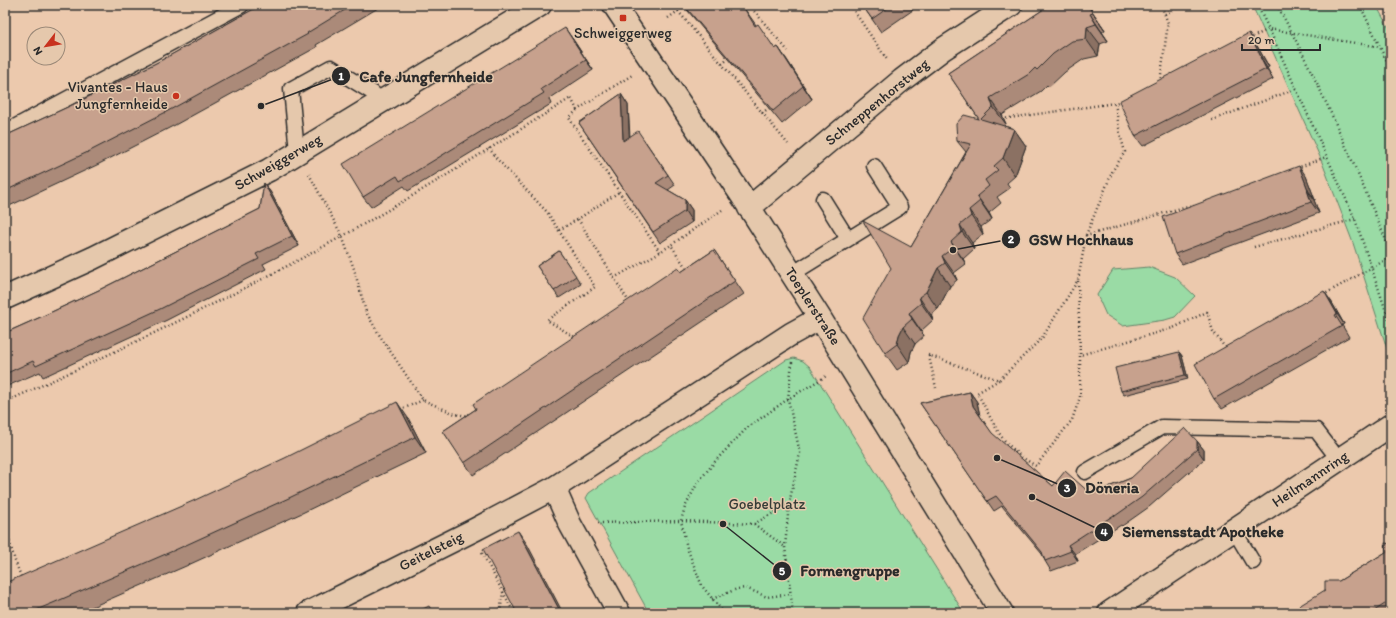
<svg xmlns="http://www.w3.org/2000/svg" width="1396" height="618" viewBox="0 0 1396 618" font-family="Itim,sans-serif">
	<rect width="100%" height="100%" fill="#ecc9ad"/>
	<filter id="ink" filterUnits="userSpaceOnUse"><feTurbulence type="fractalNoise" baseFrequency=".025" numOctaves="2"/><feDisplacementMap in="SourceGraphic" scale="8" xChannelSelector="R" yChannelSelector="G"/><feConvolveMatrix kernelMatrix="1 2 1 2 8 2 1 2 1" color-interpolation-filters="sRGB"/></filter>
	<g filter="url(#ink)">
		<!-- green -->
		<path fill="#9adba5" stroke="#628368" d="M1252,5H1376L1391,32V361L1353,243L1320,157Z
			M1149,267L1175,277L1195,296L1175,317L1165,320L1123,326L1106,315L1097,295L1113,270Z
			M794,358L803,361L810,367L964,613H649L586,498L589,493L786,360Z"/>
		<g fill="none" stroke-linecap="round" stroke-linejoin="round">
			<!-- service casing -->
			<g stroke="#2b2b2b" stroke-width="17">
				<path id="service" d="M5,132L242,5
					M297,152L291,89L331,67L373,93L382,101
					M823,199L848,239
					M792,274L900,207L874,166
					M1085,472L1162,427L1316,430L1339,460
					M1234,530L1253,562"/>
			</g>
			<!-- minor casing -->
			<g stroke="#2b2b2b" stroke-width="25">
				<path id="minor" d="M614,5L742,196L820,318L1002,613
					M749,208L902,80L943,49L1011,5
					M5,298L93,258L269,170L540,5
					M554,488L570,524L619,613
					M308,613L476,529L554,488L791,334L820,318
					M1109,613L1391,425"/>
			</g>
			<!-- path -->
			<path stroke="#2b2b2b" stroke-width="2.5" stroke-dasharray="1 3" stroke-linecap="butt" d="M749,5L788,51
				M850,5L888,61
				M1257,5L1269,29L1380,47
				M1277,5C1321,85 1356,169 1391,252
				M1360,5L1391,70
				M678,11L788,144
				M1165,14L1182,5
				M668,18L684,7
				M1249,39L1269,29L1355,219L1391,326
				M722,64L728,59
				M1160,82L1168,23L1161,5
				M577,110L569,118L660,252L671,245
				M762,113L769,108
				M1002,119L1115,103L1121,101
				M1212,120L1296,89
				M489,148L497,159L547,212L595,287L547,320L576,338
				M1297,168L1326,157
				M309,174L342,236L354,269L366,312L380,336L423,400L455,414L468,416
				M559,230L578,219
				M1086,235L1113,170L1125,152L1120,134L1115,103
				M1254,247L1355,219
				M688,271L671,245L722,210
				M614,278L578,219L619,192
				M1078,281L1080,355L1173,328L1207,312L1213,331L1226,349
				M1323,295L1391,257
				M629,302L614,278L660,252
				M928,355L999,380L1042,338L1078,280L1086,236L1191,205L1196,207
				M929,356L936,388
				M792,362L788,399L800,453L789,504L785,547L793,613
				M999,380L977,393C989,412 996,435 1013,449C1019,456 1028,461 1036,466L1072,420L1080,397V355
				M5,402C119,351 232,297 341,237C420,193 495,145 571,98L577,110L632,75
				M400,410L423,400
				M598,523L681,521L754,524L785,547
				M754,524L789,504
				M5,526L15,561L22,579
				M482,553L503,592L500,613
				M503,592L514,613
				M712,599L737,589L746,588L767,597L791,594
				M724,613L702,586L687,548L681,521L685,507L698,482L718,458L747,428L788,399L828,375
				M1291,613L1303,607"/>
			<!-- service -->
			<use href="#service" stroke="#e5c8ac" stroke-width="14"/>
			<!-- minor -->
			<use href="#minor" stroke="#e5c8ac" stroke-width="22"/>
		</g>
		<!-- wall -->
		<path fill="#ab8a79" stroke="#2b2b2b" d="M261,5H383L316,45L317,47L175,125L99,164L5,208V136L72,105L160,61Z
			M683,5H742L756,25L775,49L778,47L787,60L812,99L782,124Z
			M862,5H910L913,10L881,32Z
			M1050,5H1088L1105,30L1102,32L1108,41L1100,44L1098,56L1084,59L1065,72L1049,87L1047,85L1041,91L1002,115L1006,124L1004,126L1014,129L1026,146L1015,176L1007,183L1010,188L997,197L1001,203L989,213L992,219L981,227L983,234L972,243L974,249L963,259L966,264L954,273L957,280L950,286L938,309L931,315L933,320L921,331L924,336L915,344L911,352L909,362L897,370L885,353L911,247L966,152L957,141L979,119L948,73Z
			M572,38L593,70L549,99L551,104L408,191L404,186L371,207L363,197Z
			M1256,44L1269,67L1267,68L1273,79L1143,146L1135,136Z
			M621,94L628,105L630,137L645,141L675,185L668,190L685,200L692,210V222L660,243L579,123Z
			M1306,176L1315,200H1314L1319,213L1182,264L1175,254Z
			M264,183L271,193L299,246L263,264L266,269L167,320L43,377L40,372L5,387V333L43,316L101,289L260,209Z
			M714,250L744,294L473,475L443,431Z
			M559,251L581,284L559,298L537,266Z
			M1331,301L1344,324L1342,325L1349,337L1222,409L1214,399Z
			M1179,352L1182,356L1188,379L1124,395L1121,391Z
			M970,392L977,402L980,416L992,434L1053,486L1091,494L1131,478L1197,441L1204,450V459L1149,507L1122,526L1121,525L1075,554L1078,561L1051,571L1045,561L1042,554L1002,506L994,511L920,403Z
			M408,418L426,453L302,513L186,566L78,613H5Z
			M1391,544V613H1303L1339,581L1386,552Z"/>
		<!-- shaded-wall -->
		<path fill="#8b7163" stroke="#2b2b2b" d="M1087,5H1088L1105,30Z
			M1090,14L1108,41L1096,24Z
			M1087,27L1100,44L1098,56L1086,39Z
			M565,28L572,38L593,70L586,60Z
			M1249,33L1256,44L1269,67L1261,57Z
			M778,47L787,60L812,99L803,86Z
			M1260,57L1267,68L1273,79L1266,69Z
			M621,94L628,105L630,152L623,141Z
			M990,98L1002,115L1006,124L993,107Z
			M1014,129L1026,146L1015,176L1003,158Z
			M1299,166L1306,176L1315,200L1308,190Z
			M264,183L271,193L299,246L292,236Z
			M1307,190L1314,200L1319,213L1311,202Z
			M977,196L989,213L992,219L980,201Z
			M685,200L692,210V222L685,211Z
			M969,210L981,227L983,234L971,216Z
			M960,225L972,243L974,249L962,232Z
			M951,242L963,259L966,264L954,247Z
			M942,256L954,273L957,280L945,263Z
			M938,268L950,286L938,309L926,292Z
			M1324,291L1331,301L1344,324L1337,314Z
			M919,297L931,315L933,320L921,303Z
			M909,313L921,331L924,336L912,319Z
			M903,327L915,344L911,352L909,362L897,344L899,335Z
			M1179,352L1182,356L1188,379L1185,375Z
			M970,392L977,402L980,416L998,443L973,406Z
			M397,402L408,418L426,453L415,437Z
			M1197,441L1204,450V459L1197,449Z
			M518,531L527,544L563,613H561Z
			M1068,545L1075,554L1078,561L1071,551Z"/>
		<!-- building -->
		<path fill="#c7a18d" stroke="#2b2b2b" d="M261,5H353L307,33L308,34L166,112L90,151L5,191V136L72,105L160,61Z
			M684,5H742L755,26L758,24L775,49L778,47L803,86L773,111Z
			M862,5H892L872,19Z
			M1050,5H1087L1093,13L1090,14L1096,24L1087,27L1086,39L1072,41L1053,54L1037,70L1035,68L1029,74L990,98L993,107L981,119L1014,129L1003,158L994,166L998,170L985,180L989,186L977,196L980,201L969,210L971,216L960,225L962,232L951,242L954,247L942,256L945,263L938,268L926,292L919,297L921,303L909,313L912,319L903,327L899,335L897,344L885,353L863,318L891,268L863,221L911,247L971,144L957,141L956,124L964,115L979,119L948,73Z
			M565,28L586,60L541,89L544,93L400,181L397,176L363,197L343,164Z
			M1249,33L1261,57H1260L1266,69L1135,136L1119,101Z
			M621,94L623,141L638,131L668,175L656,183L685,200V211L653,232L579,123Z
			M1299,166L1308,190H1307L1311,202L1175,254L1163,217Z
			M264,183L292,236L256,254L259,259L160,309L36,366L33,361L5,374V333L43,316L101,289L260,209Z
			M714,250L735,281L464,463L443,431L476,409L473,404L678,267L681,272Z
			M559,251L576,276L554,291L537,266Z
			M1324,291L1337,314L1335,315L1342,326L1214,399L1195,364Z
			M1179,352L1185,375L1121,391L1115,368Z
			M970,392L973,406L992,433L1053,486L1065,471L1091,494L1131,478L1185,428L1197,441V449L1142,497L1115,516L1114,515L1068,545L1071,551L1045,561L1042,552L996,496L987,501L920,403Z
			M397,402L415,437L291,497L175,550L53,603L29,613H5V583L193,501L285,458Z
			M518,531L561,613H517L483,549Z
			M1385,543L1391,544V600L1371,613H1303L1299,606L1325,590V581H1339L1386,552Z
			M429,606L433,613H415Z"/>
	</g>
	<!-- markers -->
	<g fill="#c8321e" stroke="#e5c8ac" stroke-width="1.5">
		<rect x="619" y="14" width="8" height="8" rx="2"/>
		<circle cx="176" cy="96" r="4"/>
	</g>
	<g text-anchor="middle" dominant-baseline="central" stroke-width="3" stroke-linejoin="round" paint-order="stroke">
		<!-- poi labels -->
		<g font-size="15" fill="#2b2b2b" stroke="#e5c8ac">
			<text x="623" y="33">Schweiggerweg</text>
			<text x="168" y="87" text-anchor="end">Vivantes - Haus<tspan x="168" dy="17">Jungfernheide</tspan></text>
		</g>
		<!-- street labels -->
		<g font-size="15" fill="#2b2b2b" stroke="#e5c8ac">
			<text transform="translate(877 102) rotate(-39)">Schneppenhorstweg</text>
			<text transform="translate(278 162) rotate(-30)">Schweiggerweg</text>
			<text transform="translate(813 306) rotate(57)">Toeplerstraße</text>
			<text transform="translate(1310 479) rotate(-34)">Heilmannring</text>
			<text transform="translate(431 551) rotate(-27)">Geitelsteig</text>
		</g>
		<!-- park labels -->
		<g font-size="15" fill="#363d37" stroke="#e5c8ac">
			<text x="767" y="504">Goebelplatz</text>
		</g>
	</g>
	<!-- callouts -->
	<path fill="none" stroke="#2b2b2b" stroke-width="1.5" d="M261 106L341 76M953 250L1011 239M997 458L1067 488M1032 497L1104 532M723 524L782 571"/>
	<g fill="#2b2b2b" stroke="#e5c8ac" stroke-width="1.5">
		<circle cx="261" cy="106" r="4"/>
		<circle cx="953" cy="250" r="4"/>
		<circle cx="997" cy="458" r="4"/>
		<circle cx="1032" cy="497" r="4"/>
		<circle cx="723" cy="524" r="4"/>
		<circle cx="341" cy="76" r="10"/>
		<circle cx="1011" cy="239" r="10"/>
		<circle cx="1067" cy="488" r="10"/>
		<circle cx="1104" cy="532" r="10"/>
		<circle cx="782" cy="571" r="10"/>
	</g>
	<g font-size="12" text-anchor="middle" font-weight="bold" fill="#fff">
		<text x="341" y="80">1</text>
		<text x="1011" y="243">2</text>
		<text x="1067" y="492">3</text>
		<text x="1104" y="536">4</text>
		<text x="782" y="575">5</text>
	</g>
	<g font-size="16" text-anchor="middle" font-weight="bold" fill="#2b2b2b" stroke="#e5c8ac" stroke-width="3" stroke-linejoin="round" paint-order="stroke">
		<text x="426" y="82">Cafe Jungfernheide</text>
		<text x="1081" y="245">GSW Hochhaus</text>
		<text x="1112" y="493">Döneria</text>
		<text x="1203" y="537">Siemensstadt Apotheke</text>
		<text x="850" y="576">Formengruppe</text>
	</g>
	<!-- margin -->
	<rect width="1396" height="618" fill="none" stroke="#e5c8ac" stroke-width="20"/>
	<rect x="10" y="10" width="1376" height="598" fill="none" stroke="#2b2b2b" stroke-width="1.5" filter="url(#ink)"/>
	<!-- north arrow -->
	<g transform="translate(46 46) rotate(239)"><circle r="19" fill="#e5c8ac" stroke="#9b8978"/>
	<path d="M0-3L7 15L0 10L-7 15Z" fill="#c8321e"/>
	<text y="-6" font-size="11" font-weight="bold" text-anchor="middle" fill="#2b2b2b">N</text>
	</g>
	<!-- scale -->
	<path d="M1242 44v6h78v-6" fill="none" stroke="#2b2b2b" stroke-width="2"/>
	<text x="1248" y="44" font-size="12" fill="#2b2b2b" stroke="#e5c8ac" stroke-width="3" paint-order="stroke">20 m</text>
</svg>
